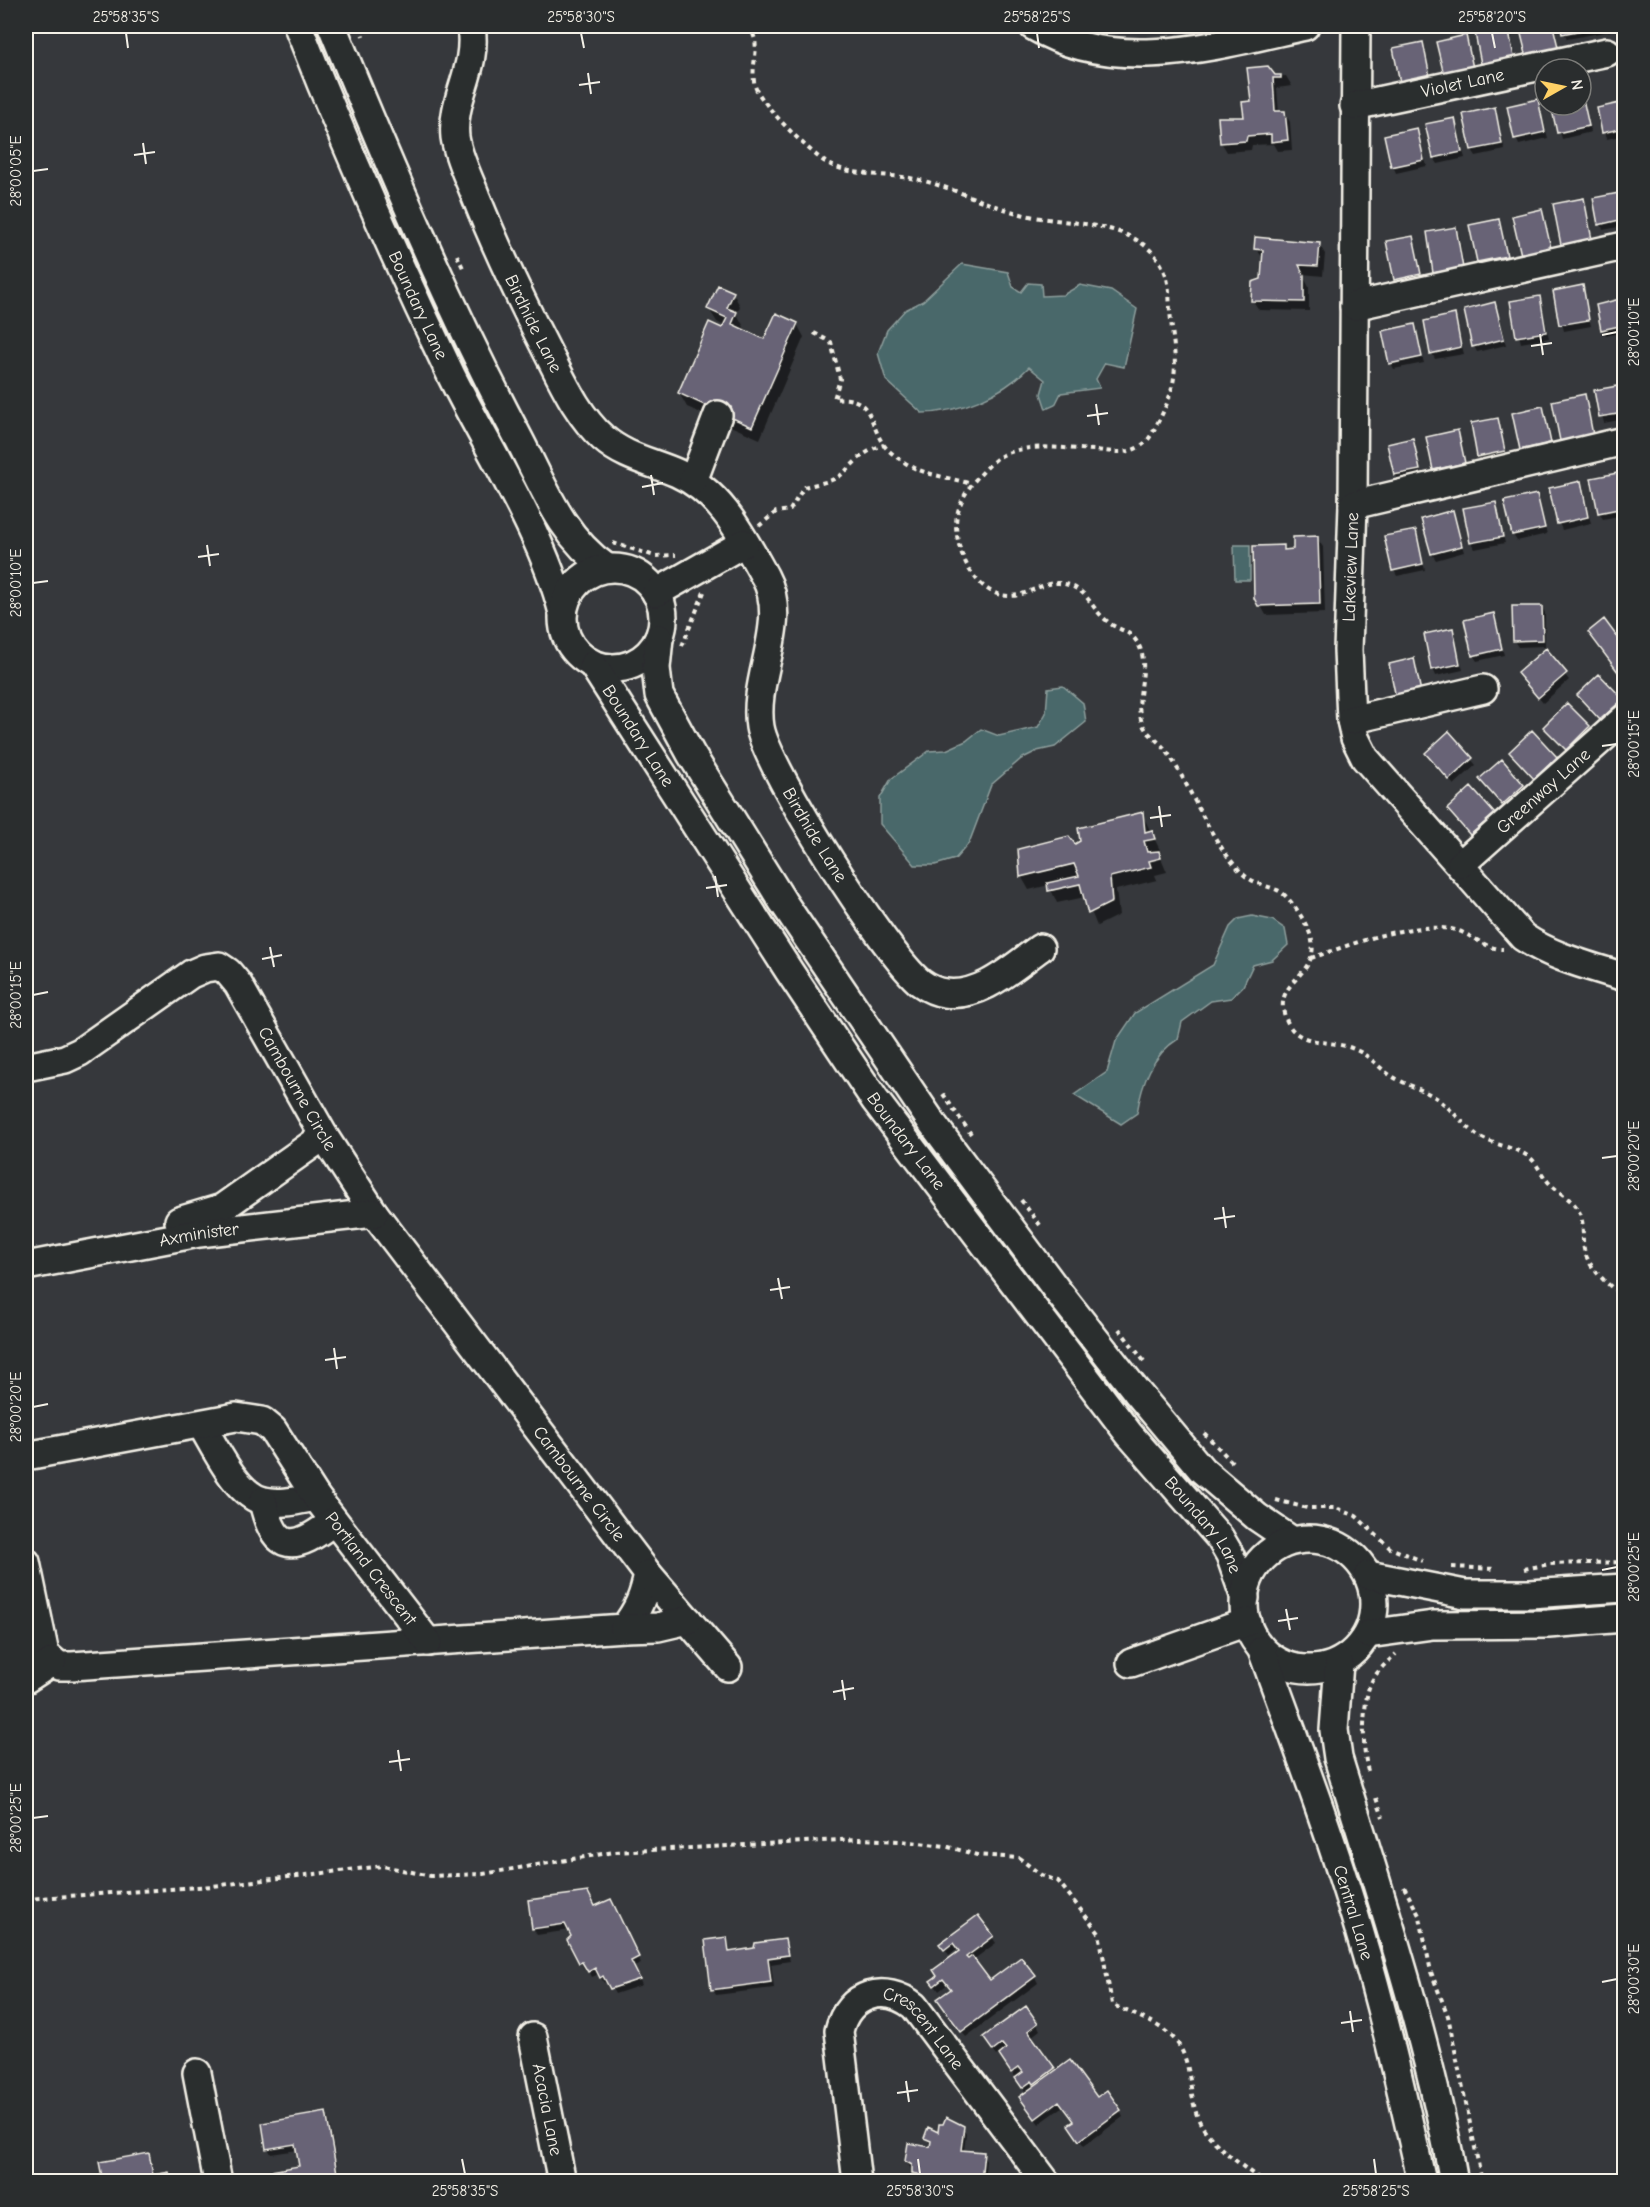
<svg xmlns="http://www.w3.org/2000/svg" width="1650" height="2207" viewBox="0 0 1650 2207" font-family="'Comic Neue',sans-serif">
	<rect width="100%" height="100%" fill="#36383c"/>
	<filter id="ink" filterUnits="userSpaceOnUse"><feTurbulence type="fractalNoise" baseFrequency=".0167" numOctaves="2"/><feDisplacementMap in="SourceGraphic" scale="12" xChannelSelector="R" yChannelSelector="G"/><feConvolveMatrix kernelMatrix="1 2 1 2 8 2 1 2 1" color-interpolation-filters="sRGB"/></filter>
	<g filter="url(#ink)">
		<!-- water -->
		<path fill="#48676a" stroke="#8d9e9c" stroke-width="1.5" d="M962,264L1008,272L1013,287L1021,292L1028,283L1041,284L1042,296L1063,295L1080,285L1111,291L1137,309L1124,367L1105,363L1096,379L1100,388L1061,393L1055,405L1046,409L1041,394L1045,380L1029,367C1004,394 959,413 922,413L886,380L878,353L887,330L905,310L923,301Z
			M1234,545H1250V580H1235Z
			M1063,686L1083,703L1086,722L1055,747L1037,751L1021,759L991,785L969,843L955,859L935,865H915L880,824V798L891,779L929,751L946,750L966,741L981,729L999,736L1038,727L1046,713L1048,688Z
			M1252,916L1272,920L1285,929L1288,945L1272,960L1253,965L1243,986L1231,998L1211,1001L1182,1022L1178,1039C1152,1055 1142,1083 1137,1113L1121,1124L1074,1095L1107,1072L1116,1041L1135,1013L1213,965L1230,927L1238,919Z"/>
		<!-- shadow -->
		<path fill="#0007" d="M1521,26H1554L1561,57Z
			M1562,26H1610L1611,31L1567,39Z
			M1507,29L1511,35L1517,68L1476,35Z
			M1465,37L1468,43L1475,75L1438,43Z
			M1422,44L1433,83H1402Z
			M1248,70L1274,77L1286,76L1292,86L1277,88L1279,113L1284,112L1290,122L1292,150L1278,151L1274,144L1252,145L1251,150L1227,152L1221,142L1246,119L1253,103Z
			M1581,93L1591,132L1562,139L1553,105H1581Z
			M1538,101L1548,138L1519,145L1516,138Z
			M1624,104V135L1607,139L1599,109Z
			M1494,109L1505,150L1476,156L1472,150Z
			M1454,119L1465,158L1438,164L1434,158Z
			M1416,129L1427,166L1396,173L1393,166Z
			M1624,193V226L1603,230L1595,199Z
			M1584,199L1594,246L1566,251L1555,205Z
			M1541,211L1553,255L1526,261L1514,217Z
			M1498,221L1509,262L1482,268L1471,227Z
			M1455,229L1459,235L1465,274L1438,279L1435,273L1428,234Z
			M1412,237L1424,280L1399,286L1395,280Z
			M1319,244L1325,254L1323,276L1302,274L1309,287V311L1259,310L1253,301L1262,280L1264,259L1256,249Z
			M1582,287L1591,326L1564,331L1554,292Z
			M733,293L740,306L737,314L744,327L742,331L765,341L797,324L804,337L760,439L687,407L679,393L725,326L717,322L709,309Z
			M1540,298L1549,338L1521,343L1511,302Z
			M1624,300V332L1606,336L1598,306Z
			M1495,304L1506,345L1477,352L1474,346Z
			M1454,316L1464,354L1435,359L1432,353Z
			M1414,326L1424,363L1394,369L1391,363Z
			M1624,386V419L1604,423L1596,391Z
			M1584,396L1595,441L1565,447L1561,441Z
			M1542,407L1554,449L1525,456L1514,414Z
			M1497,420L1507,458L1482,463L1478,457Z
			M1457,432L1467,469L1438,475L1435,469Z
			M1412,440L1422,476L1399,481L1395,475Z
			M1622,474L1624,479V515L1603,519L1599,513Z
			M1580,483L1591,523L1562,530L1559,523Z
			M1536,495L1547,534L1517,541L1513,535Z
			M1495,504L1505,543L1475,549L1471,543Z
			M1452,512L1464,552L1436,560L1432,554Z
			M1415,531L1425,570L1397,576L1394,570Z
			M1317,538L1323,547L1325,613L1266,615L1256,597L1283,546L1286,551H1295Z
			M1624,604V616L1620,608Z
			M1542,607L1545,613V646L1518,647L1514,641Z
			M1493,615L1504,655L1477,661L1473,655Z
			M1452,630L1463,670L1436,676L1433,669Z
			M1546,650L1569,680L1543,703L1523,679Z
			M1413,660L1423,698L1398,697Z
			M1578,695L1622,700L1624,707L1604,726Z
			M1545,727H1589L1592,733L1570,755Z
			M1532,732L1560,764L1538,784L1510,752Z
			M1449,733L1476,765L1454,785L1430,759Z
			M1481,780L1523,786L1527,792L1506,810Z
			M1449,809L1494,815L1497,821L1475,841Z
			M1142,814L1161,852L1159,853L1167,872L1155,875L1157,880L1116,890L1119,915L1097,926L1085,897L1057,903L1049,885L1029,890L1021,876L1074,845Z
			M614,1907L641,1964L634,1967L642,1985L615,1994L608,1981L604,1983L599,1974L592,1977L587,1967L584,1969L569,1940L573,1936L570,1930L537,1935L533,1928L595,1908Z
			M992,1937L996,1943L973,1960L989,1982L1035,1977L1038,1983L966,2037L942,2006L952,1990L948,1984L939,1991L932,1981L960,1951L958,1949L949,1955L941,1944Z
			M726,1939L731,1953L755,1950L785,1941L790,1961L771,1964L774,1988L716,1995L713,1989Z
			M1037,2024L1040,2030L1031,2037L1055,2072L1120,2111L1123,2117L1084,2146L1074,2131V2121L1064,2106L1039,2124L1025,2104L1027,2094L1000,2054L997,2056L988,2044Z
			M326,2113L329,2120L340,2182H257L301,2168L298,2150L271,2154L268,2148Z
			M962,2127L966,2133L964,2152L983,2154L986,2160L984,2182H919L906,2161L931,2149L932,2145L925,2138Z
			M149,2155L155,2177L169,2174L172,2182H104Z"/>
		<!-- building -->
		<path fill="#676476" stroke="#f4f1e8" stroke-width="1.5" d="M1519,26H1553L1559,51L1527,58Z
			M1560,26H1604L1562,34Z
			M1508,27L1515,62L1482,69L1475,33Z
			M1466,35L1473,68L1444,75L1436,42Z
			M1423,42L1430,77L1400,83L1393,48Z
			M1268,66L1275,75H1281V78H1273L1275,111H1285L1288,140L1271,142V134L1247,136L1246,141L1220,143L1218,117H1244L1242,102L1251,101L1247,68Z
			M1581,90L1589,126L1557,133L1551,105H1581Z
			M1538,99L1545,132L1514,139L1507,106Z
			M1624,102V128L1602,133L1597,108Z
			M1495,107L1502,144L1471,150L1463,114Z
			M1455,118L1462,152L1433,158L1425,124Z
			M1417,128L1424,160L1391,167L1384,135Z
			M1624,192V219L1598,225L1593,198Z
			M1584,198L1592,240L1561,245L1553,204Z
			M1542,209L1551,248L1521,255L1512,216Z
			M1499,219L1507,256L1477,262L1469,225Z
			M1456,227L1463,268L1433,273L1427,232Z
			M1413,236L1421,274L1394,280L1386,241Z
			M1255,237L1320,243L1318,266L1299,265L1304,275V302L1251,301L1252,282L1261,279L1263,250L1254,249Z
			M718,285L734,292L727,308L737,312L732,324L764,339L776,313L798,323L752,427L678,393L709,322L722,328L727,318L707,309Z
			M1583,285L1589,320L1559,325L1553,291Z
			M1540,296L1546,332L1516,337L1510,301Z
			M1624,298V325L1601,330L1596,305Z
			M1495,302L1504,339L1472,347L1464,310Z
			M1455,314L1461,347L1430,354L1424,321Z
			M1415,324L1422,357L1389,364L1382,331Z
			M1624,385V413L1599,417L1594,390Z
			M1585,394L1593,435L1560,441L1552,401Z
			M1543,406L1551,443L1520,450L1512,413Z
			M1498,418L1505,451L1477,457L1471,423Z
			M1458,430L1465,463L1433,470L1426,437Z
			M1413,438L1420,470L1394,475L1387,444Z
			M1623,472L1624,508L1598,513L1591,478Z
			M1581,481L1588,517L1557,524L1549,488Z
			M1537,494L1545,528L1512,535L1504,501Z
			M1496,502L1503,537L1470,543L1463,508Z
			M1453,510L1462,546L1431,554L1421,519Z
			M1416,530L1423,564L1392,571L1384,536Z
			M1318,536L1320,604L1258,606L1254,598L1253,546L1284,545V550L1293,549V537Z
			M1512,606H1542L1543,640L1513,641Z
			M1494,613L1502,649L1472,656L1464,620Z
			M1604,619L1624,646V680L1588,632Z
			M1453,628L1460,664L1431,670L1424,634Z
			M1546,648L1567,673L1538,698L1517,673Z
			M1414,658L1421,692L1396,698L1389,664Z
			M1599,674L1623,699L1600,720L1577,695Z
			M1567,703L1590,726L1566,750L1543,727Z
			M1532,730L1557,757L1534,779L1509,752Z
			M1449,731L1473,758L1449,780L1425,753Z
			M1502,759L1524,785L1502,805L1479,779Z
			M1471,787L1495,814L1470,835L1447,809Z
			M1143,812L1145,832L1152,830L1155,839L1144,841L1147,852L1159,851L1161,858L1149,861L1151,867L1110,877L1112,902L1088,914L1080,884L1048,891L1047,883L1079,876L1074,864L1020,877L1018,849L1069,836L1075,844L1080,841L1078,828Z
			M588,1892L595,1906L611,1899L639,1957L631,1961L640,1979L610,1989L603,1976L600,1978L595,1968L588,1972L582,1962L579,1963L567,1940L571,1936L565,1924L532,1929L528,1900Z
			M978,1915L994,1936L966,1957L968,1959L972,1956L990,1980L1021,1957L1036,1976L961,2032L937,1999L951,1989L943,1979L934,1986L930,1981L937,1976L933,1970L959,1951L953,1943L944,1950L939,1944Z
			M727,1937L729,1952L754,1948L755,1943L785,1939L788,1955L768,1958L771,1982L711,1990L705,1940Z
			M1026,2006L1038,2023L1028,2031L1055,2068L1034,2084L1032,2081L1022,2088L1015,2078L1023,2072L1019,2067L1011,2073L999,2055L1006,2049L1002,2044L993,2051L983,2037Z
			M1070,2060L1097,2097L1107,2090L1121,2110L1079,2141L1068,2125L1074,2121L1059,2101L1035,2119L1019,2097Z
			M326,2112L338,2178L317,2182H256L254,2174L299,2166L295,2144L266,2149L262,2123Z
			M946,2117L964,2126L961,2150L984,2152L981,2181L917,2182L918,2174L912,2173V2165L905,2161L908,2143L930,2147L931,2141L924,2138L928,2127L938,2132L939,2124H943Z
			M149,2153L153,2175L169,2172L171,2182H103L99,2162Z"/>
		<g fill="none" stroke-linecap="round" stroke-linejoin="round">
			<!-- minor casing -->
			<g stroke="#f4f1e8" stroke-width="32">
				<g id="minor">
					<path id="s1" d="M298,26C344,143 396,261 451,375C488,450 543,533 563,613"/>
					<path d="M332,26C389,165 448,305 519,439C544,487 561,536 607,568"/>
					<path id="s2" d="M471,26C478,70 451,98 455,137C458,158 469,178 476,197C497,250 522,302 548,353C563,382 578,416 603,438C624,457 652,462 677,473C722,493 742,536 765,577C790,623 752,677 760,727C767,769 887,957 921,983C928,988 937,992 945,993C981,998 1013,967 1040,948"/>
					<path d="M1033,26C1116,76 1218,45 1305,26"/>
					<path d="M1356,26L1353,505L1348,650L1351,720L1355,738L1365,758L1523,937C1554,958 1590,966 1624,977"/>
					<path id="s3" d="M1354,106L1607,52"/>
					<path d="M1354,306L1624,246"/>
					<path d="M693,481L718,415"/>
					<path d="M1353,505L1624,441"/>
					<circle cx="613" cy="618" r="50"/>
					<path d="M656,593L744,543"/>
					<path d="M659,638L656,668L659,695L691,754L783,902L933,1124L1056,1289L1136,1391L1202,1470L1257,1517L1291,1540"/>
					<path id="s4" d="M593,665L789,971L875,1100L1129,1434L1220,1538L1230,1555L1245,1598"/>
					<path d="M1351,720L1483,689"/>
					<path id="s5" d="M1461,864L1624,719"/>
					<path id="s6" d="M26,1067L65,1059L80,1052L191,974L205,968L219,966L228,972L238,984L324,1136L374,1213L648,1574C644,1596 638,1610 624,1628L72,1666H59L45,1654L26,1562"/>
					<path d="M179,1221L222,1208L324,1136"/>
					<path id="s7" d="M26,1266L199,1233L374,1213"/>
					<path d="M202,1426C215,1447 237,1496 264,1501C281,1505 299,1500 316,1497"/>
					<path id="s8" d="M26,1456L236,1417L262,1421L273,1430L316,1497L428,1642"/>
					<path d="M263,1501C275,1555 295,1551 334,1521"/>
					<circle cx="1309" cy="1604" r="65"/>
					<path d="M648,1574L728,1667"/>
					<path d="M1368,1575L1465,1594H1530L1624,1588"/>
					<path d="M624,1628L658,1627L688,1620"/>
					<path d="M1368,1634L1433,1625L1548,1624L1624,1618"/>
					<path id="s9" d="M1262,1650C1296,1743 1331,1835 1359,1930C1384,2013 1403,2097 1422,2182"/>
					<path d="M1131,1663L1247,1622"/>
					<path d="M1339,1663L1334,1730L1338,1758C1381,1898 1428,2037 1454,2182"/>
					<path d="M26,1679L52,1662"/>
					<path id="s10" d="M533,2037L562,2182"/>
					<path d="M197,2073L218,2182"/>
					<path id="s11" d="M857,2182L839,2031C848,1993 885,1983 914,2006L1046,2182"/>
				</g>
			</g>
			<!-- path -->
			<path stroke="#f4f1e8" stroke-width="4" stroke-dasharray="4.5 4.5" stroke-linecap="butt" d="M360,26L363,36
				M748,26C764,45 749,63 755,86C760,103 811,154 827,163C851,176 883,174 910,178C949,185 983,204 1021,214C1066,226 1141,218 1164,270C1170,283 1169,297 1170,311C1175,361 1182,378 1157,424C1152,434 1148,443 1137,448C1124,455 1109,451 1096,450C1067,449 1027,442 1001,456C992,461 984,471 977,478C966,490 956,508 956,525C957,557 980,603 1018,595C1033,592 1043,582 1059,583C1089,587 1088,606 1107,621C1115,629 1126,629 1134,638C1157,665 1127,703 1146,730C1153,738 1162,744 1168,753C1193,791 1208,837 1240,871C1251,883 1262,884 1277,890C1289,894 1310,927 1312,941C1319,979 1265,982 1289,1025C1302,1047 1335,1039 1356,1050C1370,1056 1378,1067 1390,1075C1405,1085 1423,1089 1438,1099C1452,1110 1463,1124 1477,1135C1492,1145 1511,1146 1526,1155C1536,1160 1539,1171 1546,1179C1554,1191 1569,1196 1577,1208C1586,1221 1581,1235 1584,1249C1588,1268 1609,1286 1624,1297
				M457,255L464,270
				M814,333L831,342L840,379L834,399C872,395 868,420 883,444C887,450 895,456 901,460C923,476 946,476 971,484
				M759,526L776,512L790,510L804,487C816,484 832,482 841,475C856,462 864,450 884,445
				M613,543L655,556L676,555
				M682,646L704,592
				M1311,958C1354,944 1405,922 1451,929C1470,932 1484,949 1503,949
				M943,1094L971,1134
				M1021,1200L1040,1225
				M1119,1329L1144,1361
				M1204,1433L1232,1462
				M1276,1500L1307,1508H1336L1356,1516L1390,1548L1422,1561
				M1452,1567L1496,1569
				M1524,1569L1550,1564L1624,1562
				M1368,1771C1362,1748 1363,1714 1368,1691C1372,1675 1385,1664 1396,1654
				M1376,1798L1383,1817
				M1404,1887L1420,1917L1431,1972L1448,2016L1482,2182
				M26,1899L212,1886L383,1866L431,1876L483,1874L614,1852L860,1839L900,1841L945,1846L977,1855L1019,1858L1041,1875L1058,1881L1099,1933L1112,2004C1130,2014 1153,2020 1169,2034C1198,2058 1184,2101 1204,2129C1218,2149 1243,2166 1263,2182"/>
			<!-- minor -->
			<use href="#minor" stroke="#2a2d2e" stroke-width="27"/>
		</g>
	</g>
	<!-- ticks -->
	<path fill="none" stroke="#f4f1e8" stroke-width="2" d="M126,33L128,48M581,33L584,48M1037,33L1039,48M1492,33L1495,48M588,73L591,94M579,85L600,82M143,143L146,164M134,155L155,152M33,171L48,169M1540,334L1543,355M1602,335L1617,332M1531,346L1552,343M1096,404L1099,425M1087,416L1108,413M651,475L654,495M642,487L663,483M207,545L210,566M198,557L219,554M33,583L48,581M1602,746L1617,744M1159,806L1162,827M1150,818L1171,815M715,876L718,897M706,888L727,885M270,947L274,967M262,959L282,955M33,995L48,992M1602,1158L1617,1156M1223,1207L1226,1228M1214,1219L1235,1216M778,1278L782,1299M770,1290L790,1287M334,1348L337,1369M325,1360L346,1357M33,1407L48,1404M1602,1570L1617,1567M1286,1609L1290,1630M1278,1621L1298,1618M842,1680L845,1700M833,1692L854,1688M398,1750L401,1771M389,1762L410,1759M33,1818L48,1816M1602,1982L1617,1979M1350,2011L1353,2032M1341,2023L1362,2020M906,2081L909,2102M897,2093L918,2090M462,2159L465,2174M918,2159L920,2174M1374,2159L1376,2174"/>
	<g text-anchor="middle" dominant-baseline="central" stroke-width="4.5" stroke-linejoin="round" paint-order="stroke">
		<!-- street labels -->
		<g font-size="18" fill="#f4f1e8" stroke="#2a2d2e">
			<text stroke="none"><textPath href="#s3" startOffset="111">Violet Lane</textPath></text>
			<text stroke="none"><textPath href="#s1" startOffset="304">Boundary Lane</textPath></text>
			<text stroke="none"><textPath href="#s2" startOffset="316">Birdhide Lane</textPath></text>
			<text transform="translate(1351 567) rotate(-88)">Lakeview Lane</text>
			<text stroke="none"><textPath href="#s4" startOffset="84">Boundary Lane</textPath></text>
			<text stroke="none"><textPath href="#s5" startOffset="110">Greenway Lane</textPath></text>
			<text stroke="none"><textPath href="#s2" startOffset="946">Birdhide Lane</textPath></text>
			<text stroke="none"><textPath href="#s6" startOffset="368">Cambourne Circle</textPath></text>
			<text stroke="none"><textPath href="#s4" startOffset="570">Boundary Lane</textPath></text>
			<text stroke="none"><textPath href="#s7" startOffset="176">Axminister</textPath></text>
			<text stroke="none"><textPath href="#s6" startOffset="854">Cambourne Circle</textPath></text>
			<text stroke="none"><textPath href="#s4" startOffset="1056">Boundary Lane</textPath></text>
			<text stroke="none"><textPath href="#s8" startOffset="424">Portland Crescent</textPath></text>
			<text stroke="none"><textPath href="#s9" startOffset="278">Central Lane</textPath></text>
			<text stroke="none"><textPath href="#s11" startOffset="270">Crescent Lane</textPath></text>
			<text stroke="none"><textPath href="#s10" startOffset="74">Acacia Lane</textPath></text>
		</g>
	</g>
	<!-- margin -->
	<rect width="1650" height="2207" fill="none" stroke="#2a2d2e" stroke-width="66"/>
	<!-- north arrow -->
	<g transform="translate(1563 87) rotate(81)"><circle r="28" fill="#2a2d2e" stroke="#7b7b78" stroke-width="1.5"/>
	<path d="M0-4.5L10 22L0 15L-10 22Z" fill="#ffd166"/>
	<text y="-9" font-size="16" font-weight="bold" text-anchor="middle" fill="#f4f1e8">N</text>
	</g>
	<rect x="33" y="33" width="1584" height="2141" fill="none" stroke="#f4f1e8" stroke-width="2"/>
	<g font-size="15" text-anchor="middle" fill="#f4f1e8">
		<text x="126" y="22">25°58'35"S</text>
		<text x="581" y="22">25°58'30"S</text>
		<text x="1037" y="22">25°58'25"S</text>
		<text x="1492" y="22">25°58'20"S</text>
		<text transform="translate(16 171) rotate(-90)" y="5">28°00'05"E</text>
		<text transform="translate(1634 332) rotate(-90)" y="5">28°00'10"E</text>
		<text transform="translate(16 583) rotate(-90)" y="5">28°00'10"E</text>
		<text transform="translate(1634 744) rotate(-90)" y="5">28°00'15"E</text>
		<text transform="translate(16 995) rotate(-90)" y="5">28°00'15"E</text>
		<text transform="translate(1634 1156) rotate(-90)" y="5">28°00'20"E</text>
		<text transform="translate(16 1407) rotate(-90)" y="5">28°00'20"E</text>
		<text transform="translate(1634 1567) rotate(-90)" y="5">28°00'25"E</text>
		<text transform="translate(16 1818) rotate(-90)" y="5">28°00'25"E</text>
		<text transform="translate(1634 1979) rotate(-90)" y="5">28°00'30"E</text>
		<text x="465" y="2196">25°58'35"S</text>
		<text x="920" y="2196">25°58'30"S</text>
		<text x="1376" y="2196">25°58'25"S</text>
	</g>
</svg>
